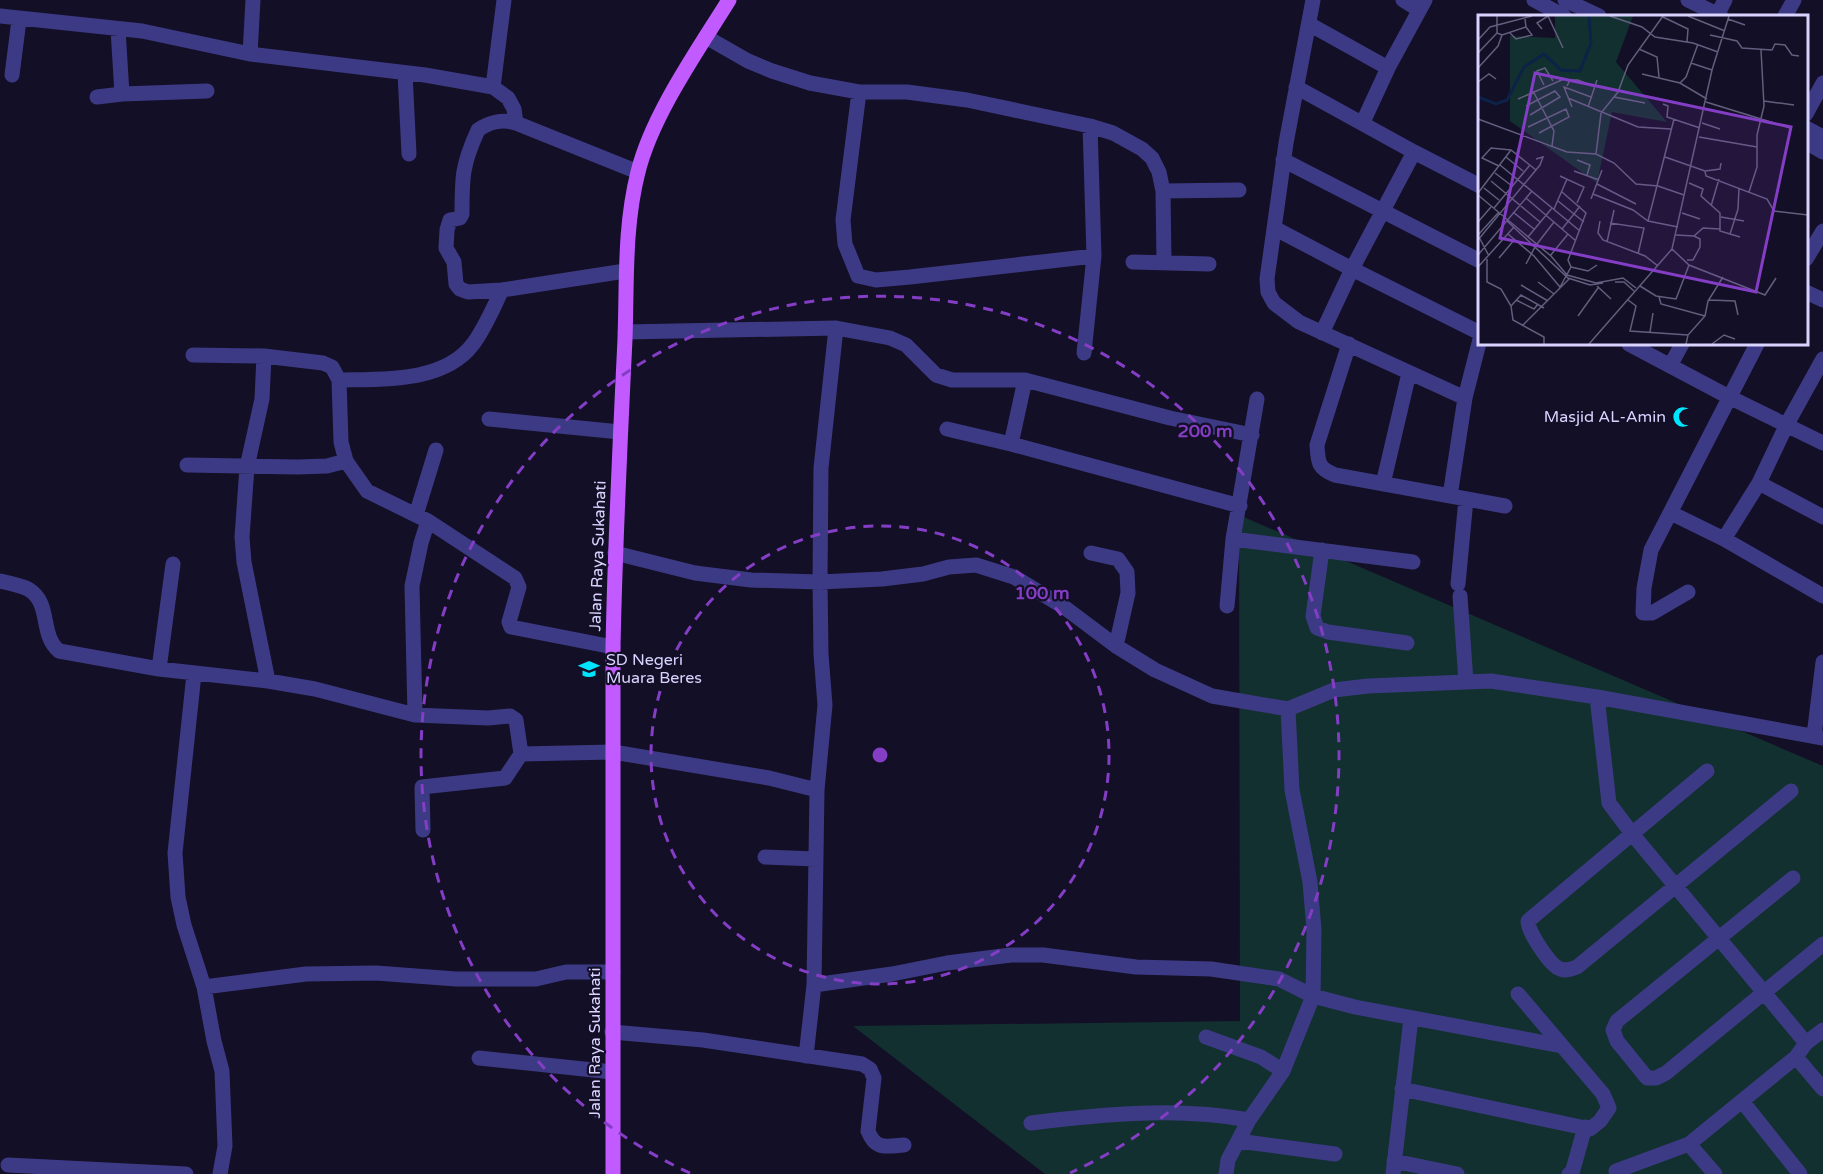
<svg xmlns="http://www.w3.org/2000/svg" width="1823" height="1174" viewBox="0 0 1823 1174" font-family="'Varela Round',sans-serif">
	<rect width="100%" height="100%" fill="#130f26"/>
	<!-- green -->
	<path fill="#12302f" d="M1239,515L1823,766V1174H1045L853,1026L1240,1021Z"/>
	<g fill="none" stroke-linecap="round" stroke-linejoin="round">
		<!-- minor -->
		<path stroke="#3d3a85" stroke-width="15" d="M1313,0L1286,143L1267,279L1268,292L1274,303L1299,322L1465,398
			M1403,0L1419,10
			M1534,0L1564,16
			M1565,0L1599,16
			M1688,0L1721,16
			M1717,15L1725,0
			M0,16L142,31L250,54L425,75L493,87L508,98L514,109L516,123L638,172
			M1785,16L1794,0
			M1309,24L1388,68
			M706,37L748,61L772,71L810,83L859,92H907L967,100L1090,126L1113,133L1142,149L1152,158L1159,172L1163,191L1164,262
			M250,54L253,0
			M405,73L409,154
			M12,75L19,20
			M493,87L504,0
			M1296,87L1414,152
			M859,92L843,220L845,244L858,276L876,280L910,277L1094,256
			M122,94L207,91
			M97,97L122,94L118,29
			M1806,114L1823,83
			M1363,122L1388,68L1425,0
			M1806,128L1823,137
			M1806,142L1823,152
			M1283,160L1480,261
			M1163,191L1239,190
			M1274,228L1352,269L1414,152L1480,186
			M1806,259L1823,231
			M1133,262L1209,264
			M502,290L468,292L460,289L456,284L454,262L446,248L447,230L450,220L460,218L462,214C462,177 462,165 478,130C489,122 503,119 516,123
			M1806,292L1823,300
			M625,332L836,328L890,338L906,345L936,375L952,380H1025L1170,418L1252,435
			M1322,333L1352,269L1480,333
			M1349,344L1317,445C1318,463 1318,468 1335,475L1505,506
			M1629,344L1729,397L1823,443
			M1084,353L1094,256L1090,126
			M193,355L264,356L262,399L247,467L242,537L244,562L268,681
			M264,356L323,363L332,367L339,380L341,442L346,461L367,491L428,521L515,578L519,587L509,622L511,627L613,647
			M1670,366L1682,344
			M339,380C382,379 444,383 473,344C485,328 493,308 502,290L625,271
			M489,419L620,432
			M947,429L1011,444L1240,506
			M1011,444L1025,380
			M187,465L298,467L327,466L346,461
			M1759,483L1823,517
			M1383,484L1409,373
			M1450,496L1465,398L1480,339
			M1671,513L1724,539L1823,596
			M416,515L436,450
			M1233,539L1413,562
			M1724,539L1759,483L1787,424L1823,359
			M1322,550L1313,616L1317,628L1328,632L1407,643
			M615,553L695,573L751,580L820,582L882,579L923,574L949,567L976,565L1014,577L1064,607L1116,646L1155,670L1212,696L1288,709L1334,690L1368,686L1491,681L1597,697L1823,738
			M1091,553L1118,559L1127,572L1128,593L1116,646
			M0,581C9,583 20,585 28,589C52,603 39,634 59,651L159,669L268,681L315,689L415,715L488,718L510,716L516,720L521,754
			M1458,584L1466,499
			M1688,592L1652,613H1643L1644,588L1651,550L1757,344
			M1460,596L1466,682
			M1227,606L1233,539L1257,399
			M159,669L173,564
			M194,674L175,853L178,897L184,925L204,987L214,1041L222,1071L225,1146L220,1174
			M1597,697L1609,803L1633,835L1806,1043
			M415,715L412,586L421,543L428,521
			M1814,736L1823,662
			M1707,771L1528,921C1528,932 1549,963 1558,968C1565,972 1571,969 1577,967L1791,791
			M423,830L422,787L505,778L521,754L613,752L769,778L817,790
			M765,857L815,859
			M1793,878L1617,1021L1613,1030L1617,1041L1647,1078H1656L1666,1073L1823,944
			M814,985L892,974L947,963L1011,955H1043L1136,967L1211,969L1279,979L1313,996L1355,1007L1562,1046
			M204,987L306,974L376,973L456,979H536L566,972H613
			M612,1032L703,1040L862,1064L870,1069L874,1078L868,1131C876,1151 886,1146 904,1145
			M1206,1037L1261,1057L1283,1071
			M806,1056L814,985L817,790L825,705L821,654L820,582L821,468L836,328
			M1796,1057L1823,1089
			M479,1058L612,1072
			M1402,1089L1590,1129L1600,1121L1609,1108L1603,1094L1518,994
			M1742,1101L1800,1174
			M1031,1123C1103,1114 1177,1107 1249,1120
			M1238,1141L1335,1154
			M1689,1144L1715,1174
			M1394,1161L1457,1174
			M8,1165L186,1174
			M1616,1171L1689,1144L1796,1057L1806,1043L1823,1030
			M1226,1174L1228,1160L1249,1120L1283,1071L1313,996L1314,930L1310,882L1292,790L1288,709
			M1393,1174L1411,1018
			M1569,1174L1572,1173L1585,1127"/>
		<!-- major -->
		<path stroke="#c25bff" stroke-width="15" d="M613,1174V647C615,544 620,442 625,339C627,283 624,227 638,172C652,115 698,50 729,0"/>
	</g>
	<!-- distance rings -->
	<g fill="none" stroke="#843dc5" stroke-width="3" stroke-dasharray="10 8">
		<circle cx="880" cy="755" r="229"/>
		<path d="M690 1173A459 459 0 1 1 1070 1173"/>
	</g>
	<!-- icons -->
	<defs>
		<g id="mosque-bare" transform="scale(1.62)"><path d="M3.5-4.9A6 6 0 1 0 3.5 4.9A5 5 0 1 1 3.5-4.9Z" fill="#00e5ff" stroke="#130f26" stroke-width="2.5" paint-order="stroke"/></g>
		<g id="school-bare" transform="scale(1.62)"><path d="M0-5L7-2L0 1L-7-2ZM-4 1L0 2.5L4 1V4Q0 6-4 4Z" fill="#00e5ff" stroke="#130f26" stroke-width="2.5" paint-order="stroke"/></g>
	</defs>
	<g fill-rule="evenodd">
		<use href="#mosque-bare" x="1683" y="417"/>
		<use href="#school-bare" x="589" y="669"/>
	</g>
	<g text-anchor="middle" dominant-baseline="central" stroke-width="4.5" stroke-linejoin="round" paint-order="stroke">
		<!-- poi labels -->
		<g font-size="16" fill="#d9d4ff" stroke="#130f26" text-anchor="end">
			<text x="1666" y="417">Masjid AL-Amin</text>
			<text x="606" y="660" text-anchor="start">SD Negeri<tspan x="606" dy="18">Muara Beres</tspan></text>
		</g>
		<!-- street labels -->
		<g font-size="16" fill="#d9d4ff" stroke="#130f26">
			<text transform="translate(598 556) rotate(-88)">Jalan Raya Sukahati</text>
			<text transform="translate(595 1043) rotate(-90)">Jalan Raya Sukahati</text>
		</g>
	</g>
	<!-- overview -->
	<g transform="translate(1478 15)">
		<rect width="330" height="330" fill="#130f26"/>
		<path d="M77,1H155L138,47L189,107L134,97L119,168L32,106V21L77,23Z" fill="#12302f"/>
		<path fill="none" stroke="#0c2248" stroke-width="3" d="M0,82L18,89L29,85L46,52L66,39L83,55L102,56L113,28L111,1"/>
		<path fill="none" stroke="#625e7d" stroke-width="1.5" d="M70,1L85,33M132,1L164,12L177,22L215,28L240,37M210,1L247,16M185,2L210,14L209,27M250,4L267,10M64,14L59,8L70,1M19,18L24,20L48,12L47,4M32,18L38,24L54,20L48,12M232,20L259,26L264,33L294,35L297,29L307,30L314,40L321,41M0,25L12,12L54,1M161,34L179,42L181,62M0,38L19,18V1M213,48L234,55M0,53L20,31L24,20M164,59L202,68L229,84M0,67L11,59L18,64M202,68L208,62L220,29M66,70L59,56L67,53L75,66M89,71L92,65H100L117,72M55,76L76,116L74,131M136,82L167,88M90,83L160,112L193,114M40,84L86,64M286,86L316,90M228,87L312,113M185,89L190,91L189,102L222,113M48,91L77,76L82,82L52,100M94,92L86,72L113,82M110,92L119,65M0,104L89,137L118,139L136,148L158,169L180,171L206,180M224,108L242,114M50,112L88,94L91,102L61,118M221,122L279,132M39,138L45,119M118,139L123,98L140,77L150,50L185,1M28,142L45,156M187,142L227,156L242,154L243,148M99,145L112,150L109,160M22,150L102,216M21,151L4,143L13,133L33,135L58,155M96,156L121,165M227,156L228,161L289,184L296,196L330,200M17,158L34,171M82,161L106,172L99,188M13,166L62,207M211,168L225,174L223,181L242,198V216L252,219M119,169L158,189M6,173L21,185M261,173L260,194L252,219L262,222M271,177L279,152V120L286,91L283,35M0,178L33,135M115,179L155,195L170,206L200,212M0,180L73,241L89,260L118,268L145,263L158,273M48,183L84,214L96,199L106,207M113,184L124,155M80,186L96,199L102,191M233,191L241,164M16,193L52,150M76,194L89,164M35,197L56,214M204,198L222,204M243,202L266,206M29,206L90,263L112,270L125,268M122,206L120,218L125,225L167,241L180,251M170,206L196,104M0,207L13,192M132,208L166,213L160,239M84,214L98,226M30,219L56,241L82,272M0,220L21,197M198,220L216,221L225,213L242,214M1,222L11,241M50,222L74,193M0,225L62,150L65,142L58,144M129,227L136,195M59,229L76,207M194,234L211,250L287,280L298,263M0,240L54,176M72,241L90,219M21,243L37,224M9,244V267L23,274L33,291L35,305L66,322V329M209,245H215L222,232V224L216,221M48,249L58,230M0,252L36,212M93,252L110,256L119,250M60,267L76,279M137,267H146L156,276M43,270L70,286M119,271L133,284M162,271L178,281L198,284L211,250M81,274L93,252L90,245L108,198L84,177M181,282L183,289L227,301M38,285L56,294L60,289M150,285L158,291L152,316L210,320M231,285L257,286L260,300M33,291L43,280L66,293M100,301L120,273M44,311L91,264M172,317L175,298M111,329L194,234L234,55L251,1M208,329L210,320L227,301L230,286L245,262M234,329L246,320L257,324"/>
		<path fill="#843dc5" fill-opacity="0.15" stroke="#843dc5" stroke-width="3" d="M57,58L313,112L278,277L22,223Z"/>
		<rect width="330" height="330" fill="none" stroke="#d9d4ff" stroke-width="3"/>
	</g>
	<circle cx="880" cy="755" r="9" fill="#843dc5" stroke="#130f26" stroke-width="3"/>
	<g font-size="18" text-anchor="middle" font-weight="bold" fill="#843dc5" stroke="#130f26" stroke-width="4.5" stroke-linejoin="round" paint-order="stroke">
		<text x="1205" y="437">200 m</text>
		<text x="1042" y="599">100 m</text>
	</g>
</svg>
